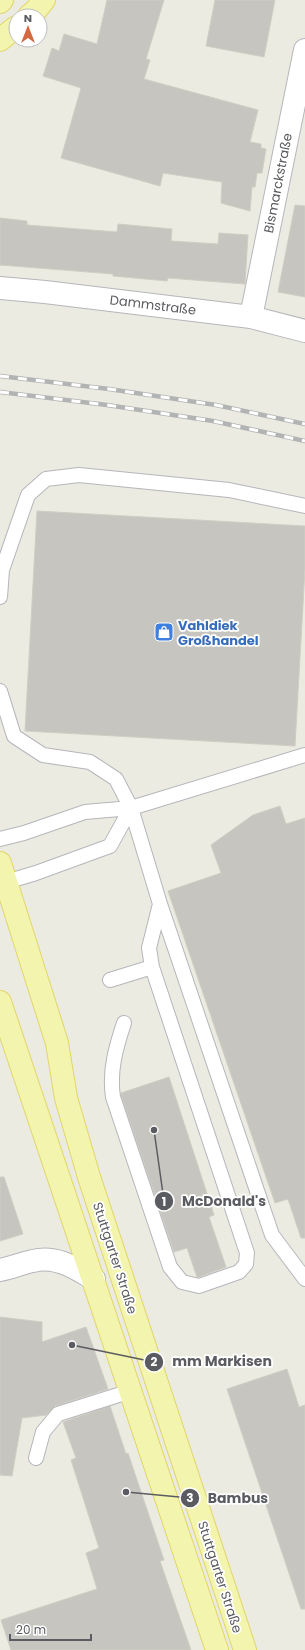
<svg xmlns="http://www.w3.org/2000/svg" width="305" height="1650" viewBox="0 0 305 1650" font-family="Poppins,sans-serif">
	<rect width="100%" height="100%" fill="#ecebe2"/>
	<!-- building -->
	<path fill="#c7c5bf" stroke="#cfcec2" d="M107,0H164L146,59L150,60L144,79L258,110L250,142L261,144V148L266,149L262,173H257L255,187H252L250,211L221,203L222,182L163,173L160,186L61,158L81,88L43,76L52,48L59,51L64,34L97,44Z
		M215,0H275L264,57L206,46Z
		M295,205L305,206V297L278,292Z
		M0,218L27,221V225L117,232L118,224L172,229L171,241L218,244L219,233L248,235L245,284L168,278L167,281L113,276V274L0,265Z
		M37,511L305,526V569L295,746L25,731Z
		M280,806L286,824L305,818V1238H301L288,1199L275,1203L168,891L221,873L211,845L253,815Z
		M169,1077L214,1215L209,1217L226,1267L199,1277H197L187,1248L174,1252L121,1095V1093Z
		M0,1177H4L23,1234L0,1241Z
		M0,1317L42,1322V1342L86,1327L108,1389L55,1406L46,1415L22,1418L12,1476L0,1475Z
		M287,1369L299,1407L305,1405V1609H301L227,1389Z
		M110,1406L126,1454L128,1453L164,1560L160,1561L191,1650H11L1,1620L97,1589L86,1553L99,1548L71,1460L76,1458L63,1422Z"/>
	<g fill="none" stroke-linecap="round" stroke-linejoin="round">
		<!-- service casing -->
		<g stroke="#b5b6bb" stroke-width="16">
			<path id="service" d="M0,597L2,570L28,495L46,479L79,475L229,490L305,506
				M0,691L14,736L43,755L90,762L116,779L131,808L160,904L149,948L152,967L110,980
				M0,839L24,833L85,812L131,808L305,755
				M6,882L36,873L110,846L131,808
				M160,904L272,1235L305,1279
				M124,1023C116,1047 109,1071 113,1097L170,1267L182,1282L199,1286L239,1272L246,1264L247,1253L152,967
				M36,1458L43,1432L58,1414L131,1391"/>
		</g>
		<!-- minor casing -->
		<g stroke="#b5b6bb" stroke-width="24">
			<path id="minor" d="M0,288L45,292L251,317L305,331
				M251,317L305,50
				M0,1270C11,1268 22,1263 33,1261C56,1255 75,1268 94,1279"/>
		</g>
		<!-- primary casing -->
		<g stroke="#e0d667" stroke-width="24">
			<path id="primary" d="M0,2L2,0
				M29,16L36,10L44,0
				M0,40L16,27
				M0,863L57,1043L66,1098L89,1177L245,1650
				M0,1002L217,1650"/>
		</g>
		<!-- service -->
		<use href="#service" stroke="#fff" stroke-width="14"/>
		<!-- minor -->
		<use href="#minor" stroke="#fff" stroke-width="22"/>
		<!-- primary -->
		<use href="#primary" stroke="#f3f5ae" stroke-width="22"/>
		<!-- rail casing -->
		<g stroke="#b2b3b3" stroke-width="4.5">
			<path id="rail" d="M0,376L109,389L216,405L305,424
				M0,392L107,405L213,421L305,441"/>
		</g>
		<!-- rail -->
		<use href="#rail" stroke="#fff" stroke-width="3" stroke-dasharray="9" stroke-linecap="butt"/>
	</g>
	<!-- icons -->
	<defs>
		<g id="shop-square" transform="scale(1)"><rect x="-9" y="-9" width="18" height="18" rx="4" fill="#3f7fe0" stroke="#fff"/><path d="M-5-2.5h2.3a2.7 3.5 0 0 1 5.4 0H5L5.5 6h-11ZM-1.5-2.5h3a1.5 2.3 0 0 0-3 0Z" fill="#fff"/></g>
	</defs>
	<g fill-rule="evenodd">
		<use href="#shop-square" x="164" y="632"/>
	</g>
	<g text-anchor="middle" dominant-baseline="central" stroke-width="3.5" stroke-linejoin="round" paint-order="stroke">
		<!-- street labels -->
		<g font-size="13" fill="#5b5c61" stroke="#fff">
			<text transform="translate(278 183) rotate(-79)">Bismarckstraße</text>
			<text transform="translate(153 305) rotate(7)">Dammstraße</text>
			<text transform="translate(115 1258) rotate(72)">Stuttgarter Straße</text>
			<text transform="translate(220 1577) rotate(72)">Stuttgarter Straße</text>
		</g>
		<!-- shop labels -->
		<g font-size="13" font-weight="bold" fill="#366cbe" stroke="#fff" text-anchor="start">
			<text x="178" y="625">Vahldiek<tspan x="178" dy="15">Großhandel</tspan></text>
		</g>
	</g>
	<!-- callouts -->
	<path fill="none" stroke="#5b5c61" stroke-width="1.5" d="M154 1130L164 1201M72 1345L154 1362M126 1492L190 1498"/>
	<g fill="#5b5c61" stroke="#fff" stroke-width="1.5">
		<circle cx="154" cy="1130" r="4"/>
		<circle cx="72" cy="1345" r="4"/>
		<circle cx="126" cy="1492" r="4"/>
		<circle cx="164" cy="1201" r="10"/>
		<circle cx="154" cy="1362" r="10"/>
		<circle cx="190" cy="1498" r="10"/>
	</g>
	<g font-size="12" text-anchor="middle" font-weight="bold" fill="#fff">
		<text x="164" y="1206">1</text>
		<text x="154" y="1366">2</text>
		<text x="190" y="1502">3</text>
	</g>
	<g font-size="14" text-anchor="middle" font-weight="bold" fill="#5b5c61" stroke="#fff" stroke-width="3.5" stroke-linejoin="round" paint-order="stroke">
		<text x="224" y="1206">McDonald's</text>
		<text x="222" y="1366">mm Markisen</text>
		<text x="238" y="1503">Bambus</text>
	</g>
	<!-- north arrow -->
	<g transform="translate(28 28)"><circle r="19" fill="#ffffff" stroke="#bdbec0"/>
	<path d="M0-3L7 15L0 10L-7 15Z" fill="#d46840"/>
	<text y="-6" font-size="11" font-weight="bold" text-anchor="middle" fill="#5b5c61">N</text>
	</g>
	<!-- scale -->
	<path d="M10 1634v6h81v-6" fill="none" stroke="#5b5c61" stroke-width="2"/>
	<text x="16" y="1634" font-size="12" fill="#5b5c61" stroke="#ffffff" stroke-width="3" paint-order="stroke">20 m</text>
</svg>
